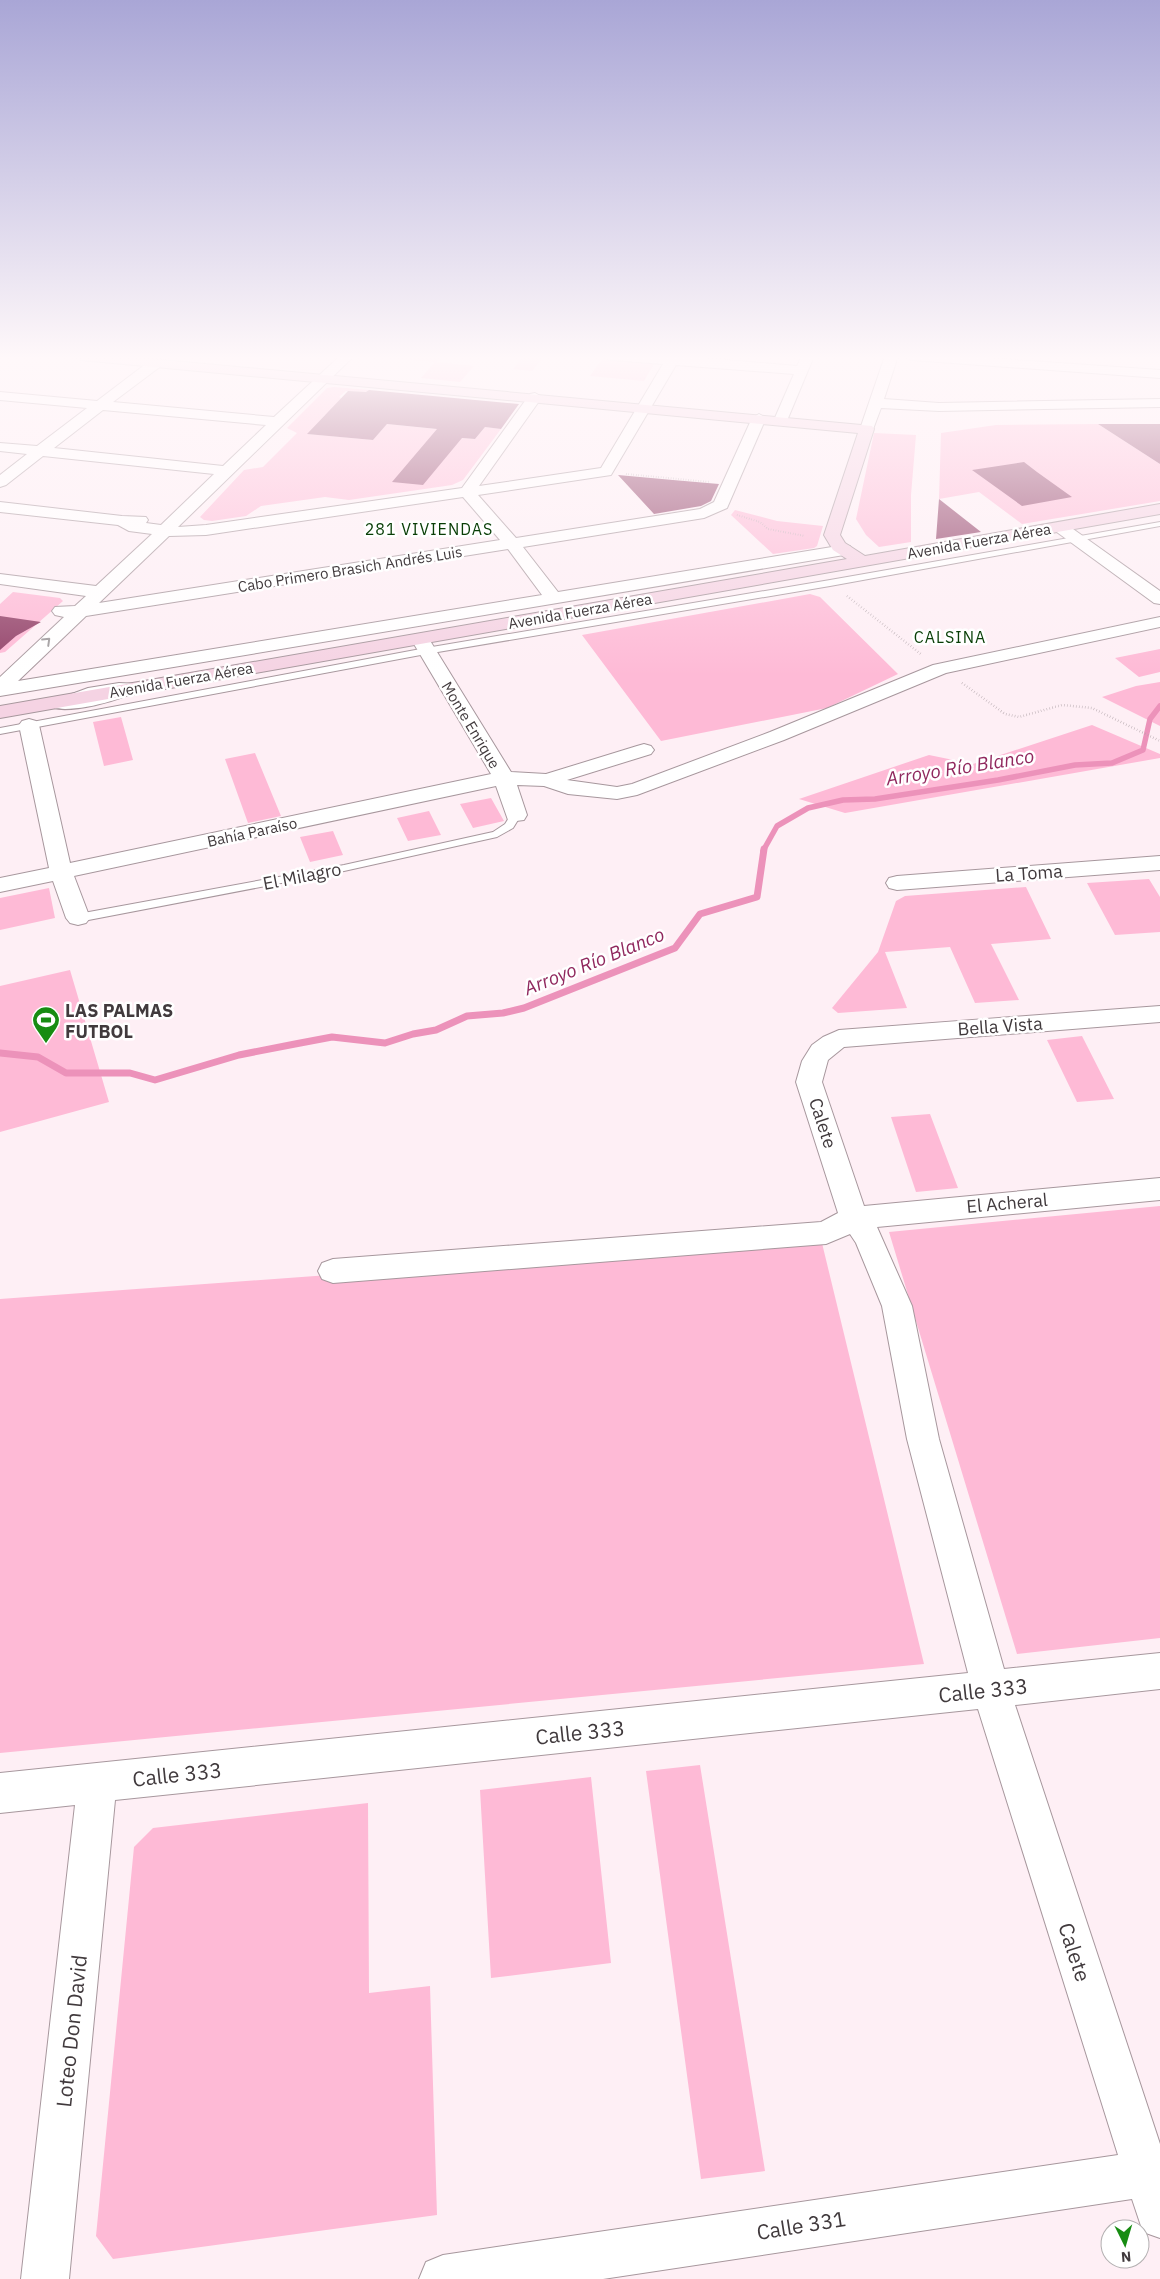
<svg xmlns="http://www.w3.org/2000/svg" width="1160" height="2279" viewBox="0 0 1160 2279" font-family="'IBM Plex Sans',sans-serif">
	<rect width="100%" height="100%" fill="#feeff5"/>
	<!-- built -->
	<path fill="#ffe5ef" d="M150,356H340L324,372Z"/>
	<!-- green -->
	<path fill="#febad6" d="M381,356H442L437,362L474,366L460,382L421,378L435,362L379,357Z
		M524,356H544L532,371L513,369Z
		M602,359L654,364L644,381L590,376Z
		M334,387L369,390L366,392L346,391L339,397L344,399V417L325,415L308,434L373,440L387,424L465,432L461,438L475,439L485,427L501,429L463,480L452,485L349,500L325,497L261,506L246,516L212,521L204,520L200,517L244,470L263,467L297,433L287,428L327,388Z
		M1098,424L1160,464V501L1022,524L979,492L939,499L941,433L996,425Z
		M874,433L916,435L911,495V542L879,547L866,535L856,519Z
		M735,510L777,521L823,526L817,546L814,548L773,554L731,515Z
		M13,592L60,598L63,601L5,652L0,653V604Z
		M810,594L820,597L898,674L827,708L661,741L582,635Z
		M1160,649V672L1139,677L1115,658Z
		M1160,682V726L1102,697L1136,686Z
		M121,717L133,760L104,766L93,722Z
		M1092,725L1160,754V758L845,813L799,799L929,755L973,764Z
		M255,753L281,816L248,823L225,759Z
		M491,798L504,821L473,828L460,804Z
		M429,811L441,835L408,841L397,818Z
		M333,831L343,855L310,862L300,837Z
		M1149,879L1160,897V932L1115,935L1087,883Z
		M1026,887L1051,939L991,944L1019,1000L975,1003L950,947L885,952L907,1008L838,1013L832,1008L878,952L896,901L905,896Z
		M49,888L55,918L0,930V898Z
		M70,970L109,1102L0,1132V986Z
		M1082,1036L1114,1099L1077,1102L1047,1040Z
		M930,1114L958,1188L916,1192L891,1117Z
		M1160,1206V1638L1017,1654L889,1232Z
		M821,1239L924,1664L0,1753V1299Z
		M700,1765L765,2171L701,2179L646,1771Z
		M591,1777L611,1963L491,1978L480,1790Z
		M368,1803L369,1993L430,1986L437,2215L113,2259L96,2236L134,1847L153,1828Z"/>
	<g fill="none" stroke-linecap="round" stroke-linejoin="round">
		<!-- stream-far1 -->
		<path stroke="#ec92ba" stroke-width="5.5" d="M763,851L777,826L808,808L843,800L875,799L998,780L1075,765L1112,763L1143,750L1150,719L1160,706"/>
		<!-- stream -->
		<path stroke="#ec92ba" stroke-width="7" d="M0,1053L38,1057L66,1073H130L155,1080L239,1055L295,1044L332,1037L385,1043L413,1034L436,1030L467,1016L503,1013L524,1008L675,948L700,914L757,897L764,849"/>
	</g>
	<!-- building -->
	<path fill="#94436a" d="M369,390L519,404L501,429L485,427L475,439L462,438L423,485L392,482L437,429L387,424L373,440L307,434L348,391L366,392Z
		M1098,424H1160V464Z
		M1024,462L1037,472L1072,497L1022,506L972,470Z
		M618,475L673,480L719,484L711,501L701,506L654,514Z
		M939,499L981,532L936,539Z
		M0,616L41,622L16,636L0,650Z"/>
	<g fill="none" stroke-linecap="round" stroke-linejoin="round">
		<!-- lane casing -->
		<g stroke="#a7979d" stroke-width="2">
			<path id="lane" d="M1160,522V526L830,586L426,654L0,734V728L426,648L830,580Z
				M119,683L139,684L144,687C129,699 61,718 45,704L50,701L60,702L61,698L88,688ZM124,689L100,698L68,702L93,692Z
				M516,812L521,815L513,828L497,837L344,871L78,922L72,918L78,914L344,865L493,832L505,824L512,813Z"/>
		</g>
		<!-- street casing -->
		<g stroke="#a7979d" stroke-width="2">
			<path id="street" d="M340,356H354L178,527L206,525L462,488L530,394L535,393L542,397L479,486L601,468L663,364L612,360L607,359L606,356H680L797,366L802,356H814L786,423L781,424L774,420L794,374L676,365L611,475L478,495L516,538L700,509L714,502L752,418L759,414L766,418L727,508L704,518L523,547L558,592L844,545L850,546L852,550L850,554L844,555L0,696V677L64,617L55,615L52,611L55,607L75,606L86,596L0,584V574L96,586L152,534L129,531L118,525L0,512V502L122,516L146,517L148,520L146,523L161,525L214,474L43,456L6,485L0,487V475L27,454L0,451V443L37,446L87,408L0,400V392L97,401L151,360H161L163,363L161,366L113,402L274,417ZM103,410L266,425L223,466L54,448ZM463,497L500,540L99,603L169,536L206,535ZM508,549L542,595L18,681L86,616Z
				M885,356H898L884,399L939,403L1160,399V407L939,411L881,408L872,432H862L860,429Z
				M904,356H960L1160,370V378L911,360Z
				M1060,522L1066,524L1160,591V604L1154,603L1054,530L1052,527L1054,524Z
				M1160,617V627L946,673L784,740L637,795L617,799L568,794L544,786L517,785L527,815L524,820L516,821L508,820L496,786L74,876L90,918L86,923L78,925L70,923L66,918L53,881L0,892V878L49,868L19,725L22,721L29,719L36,721L39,725L70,863L491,774L411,639L413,635H427L429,639L511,772L546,774L637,746L644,744L651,746L654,750L651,754L567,780L617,787L632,784L770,732L933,665Z
				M1160,856V870L897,890L889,888L886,883L889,878L897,876Z
				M1160,1006V1022L844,1047L828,1060L822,1082L864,1206L1160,1178V1200L877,1227L912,1306L939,1439L1004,1669L1160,1653V1689L1015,1705L1160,2144V2238L1143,2232L1132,2199L603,2279H419L426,2262L443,2255L1118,2155L978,1709L115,1800L69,2279H21L75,1805L0,1813V1773L968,1673L907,1439L882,1306L856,1243L850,1234L826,1244L333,1283L322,1279L318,1271L322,1263L333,1259L821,1222L838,1213L796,1082L802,1061L812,1045L823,1037L839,1030Z"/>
		</g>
		<!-- secondary casing -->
		<g stroke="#a7979d" stroke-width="2">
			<path id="secondary" d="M74,356H119L872,426L874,429L840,535L845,543L865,556L1160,504V514L0,718V706L847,559L833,550L824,535L858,433L81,360Z"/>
		</g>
		<!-- path-far1 -->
		<path stroke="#b2a6ab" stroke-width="2" stroke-dasharray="0.5 2" stroke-linecap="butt" d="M626,474L710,482
			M737,515L760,522L768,529L805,536"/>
		<!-- path -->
		<path stroke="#b2a6ab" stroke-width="2.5" stroke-dasharray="0.5 2.5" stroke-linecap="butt" d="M847,596L922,655
			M962,683L1005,714L1019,717L1062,705L1092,708L1160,741"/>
		<!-- lane -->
		<use href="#lane" fill="#fff" fill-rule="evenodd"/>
		<!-- street -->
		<use href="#street" fill="#fff" fill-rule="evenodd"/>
		<!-- secondary -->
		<use href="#secondary" fill="#f5d3e3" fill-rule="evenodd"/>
	</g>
	<!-- one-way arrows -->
	<defs><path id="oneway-chevron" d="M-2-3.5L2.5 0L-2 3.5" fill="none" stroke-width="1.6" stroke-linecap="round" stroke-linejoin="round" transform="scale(1.25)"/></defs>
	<use stroke="#a09c9e" href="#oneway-chevron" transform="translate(47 641) rotate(-44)"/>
	<!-- sky -->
	<linearGradient id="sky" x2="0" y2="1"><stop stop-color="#a9a6d6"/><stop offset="0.53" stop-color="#fff8fa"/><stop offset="1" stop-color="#fff8fa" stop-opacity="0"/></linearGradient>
	<rect width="1160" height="675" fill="url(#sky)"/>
	<!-- icons -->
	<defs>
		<g id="stadium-pin" transform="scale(1.4375)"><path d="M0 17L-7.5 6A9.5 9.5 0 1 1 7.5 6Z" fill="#178c12" stroke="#fff"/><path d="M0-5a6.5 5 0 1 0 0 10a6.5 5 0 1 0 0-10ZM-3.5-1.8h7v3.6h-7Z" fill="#fff"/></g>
	</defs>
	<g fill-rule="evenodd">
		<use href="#stadium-pin" x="46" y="1020"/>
	</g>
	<g text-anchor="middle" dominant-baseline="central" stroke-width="5" stroke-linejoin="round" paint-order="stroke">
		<!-- far-street labels -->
		<g font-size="15" fill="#413a3d" stroke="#fff">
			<text transform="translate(979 541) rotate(-10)">Avenida Fuerza Aérea</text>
			<text transform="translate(350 569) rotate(-9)">Cabo Primero Brasich Andrés Luis</text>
			<text transform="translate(580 611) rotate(-10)">Avenida Fuerza Aérea</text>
			<text transform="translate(181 680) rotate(-10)">Avenida Fuerza Aérea</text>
			<text transform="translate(471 725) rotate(59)">Monte Enrique</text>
			<text transform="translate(252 832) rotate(-12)">Bahía Paraíso</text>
		</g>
		<!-- far-neighbourhood labels -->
		<g font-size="16" letter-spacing="1" fill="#083e06" stroke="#fff">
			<text x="429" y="529">281 VIVIENDAS</text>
			<text x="950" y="637">CALSINA</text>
		</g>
		<!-- street labels -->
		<g font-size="18" fill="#413a3d" stroke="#fff">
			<text transform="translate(1029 873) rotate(-4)">La Toma</text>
			<text transform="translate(302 876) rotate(-11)">El Milagro</text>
			<text transform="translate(1000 1026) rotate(-4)">Bella Vista</text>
			<text transform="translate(823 1123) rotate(72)">Calete</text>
			<text transform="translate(1007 1203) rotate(-5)">El Acheral</text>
		</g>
		<!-- poi labels -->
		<g font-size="18" font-weight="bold" fill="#413a3d" stroke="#fff" text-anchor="start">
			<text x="65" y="1010">LAS PALMAS<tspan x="65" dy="21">FUTBOL</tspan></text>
		</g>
		<!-- water labels -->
		<g font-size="19" font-style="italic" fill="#90285e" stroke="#fff">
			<text transform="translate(960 767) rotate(-9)">Arroyo Río Blanco</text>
			<text transform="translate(594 961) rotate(-22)">Arroyo Río Blanco</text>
		</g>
		<!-- near-street labels -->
		<g font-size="21" fill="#413a3d" stroke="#fff">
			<text transform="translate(983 1690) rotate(-6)">Calle 333</text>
			<text transform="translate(580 1732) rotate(-6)">Calle 333</text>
			<text transform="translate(177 1774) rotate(-6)">Calle 333</text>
			<text transform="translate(1075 1952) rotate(72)">Calete</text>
			<text transform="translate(71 2031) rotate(-84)">Loteo Don David</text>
			<text transform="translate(801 2225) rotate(-9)">Calle 331</text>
		</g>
	</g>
	<!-- north arrow -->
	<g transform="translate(1125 2244) rotate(175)"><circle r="24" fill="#ffffff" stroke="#b3b0b1"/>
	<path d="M0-4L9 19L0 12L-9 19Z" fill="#178c12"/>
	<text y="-8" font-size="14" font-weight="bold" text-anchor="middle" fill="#413a3d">N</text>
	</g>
</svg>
